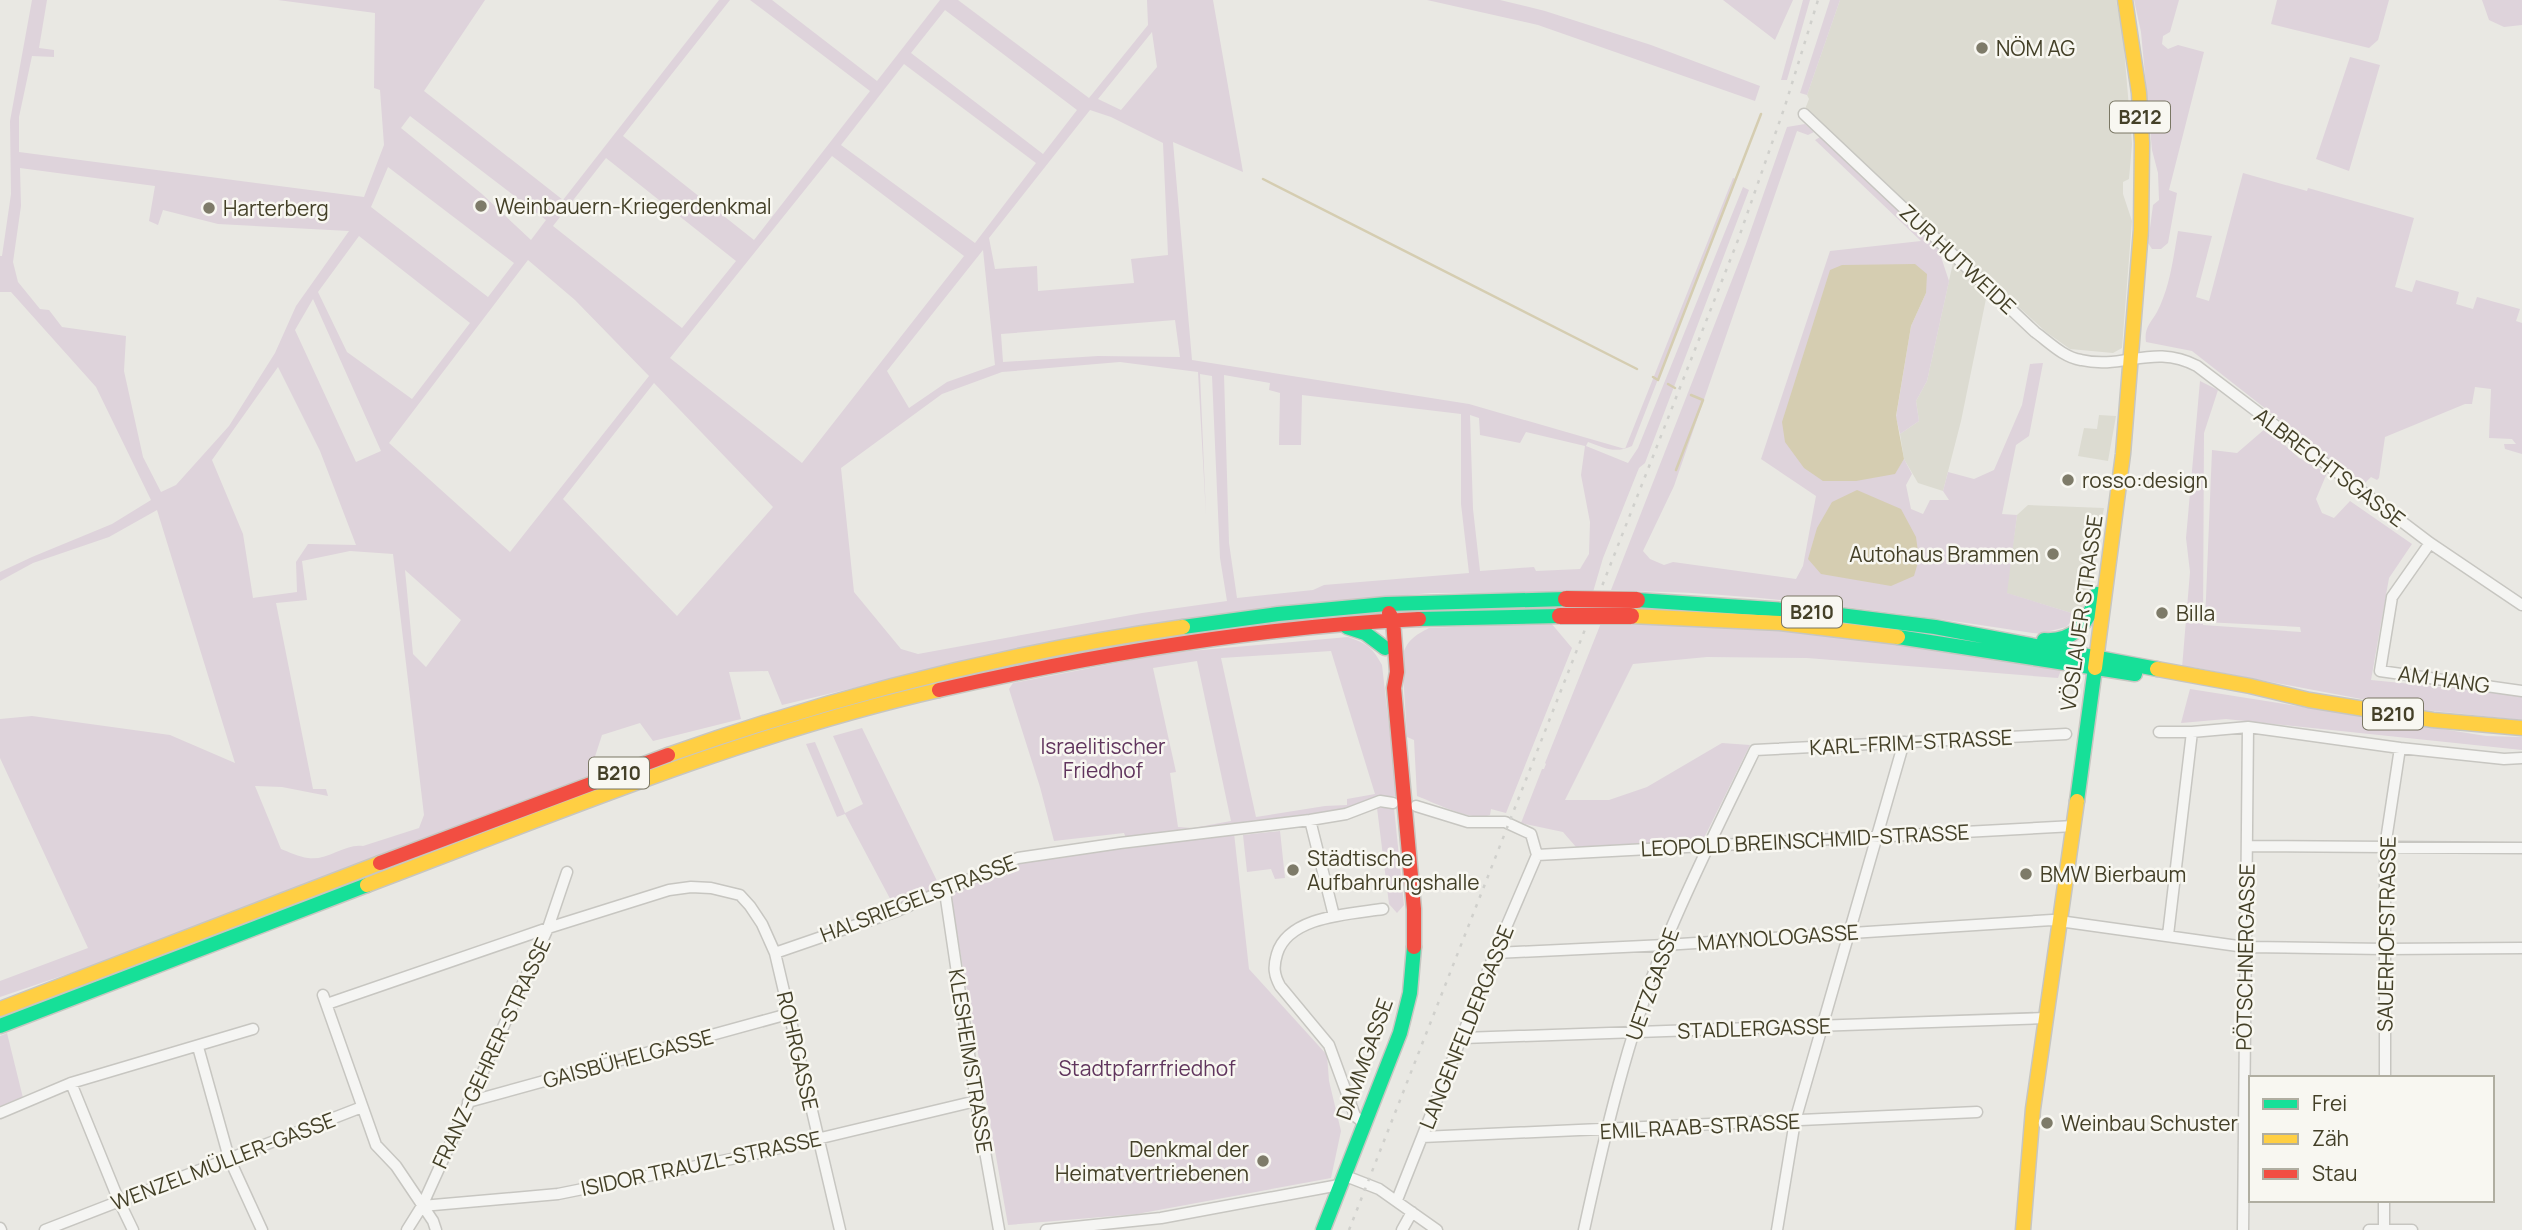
<svg xmlns="http://www.w3.org/2000/svg" width="2522" height="1230" viewBox="0 0 2522 1230" font-family="Manrope,sans-serif">
	<rect width="100%" height="100%" fill="#e9e8e3"/>
	<!-- built -->
	<path fill="#dcdbd1" d="M1840,0H2116L2123,36L2132,144L2129,179L2123,182V194L2132,221L2122,348L2113,353L2070,349L2046,332L1988,279L1987,294L1961,421L1943,491L1918,483L1904,459L1900,434L1919,421L1916,401L1927,381L1956,249L1805,109L1809,99L1807,95Z
		M2099,415L2116,416L2108,461L2078,456L2084,428L2097,429Z
		M2028,505L2104,508L2086,601L2078,615L2006,593L2017,515Z"/>
	<!-- green -->
	<path fill="#ded3db" fill-rule="evenodd" d="M32,0H47L39,48L54,50V57L32,56L19,117V152L364,197L384,145L380,90L374,88L375,13L278,0H485L424,91L563,200L719,0H730L623,136L754,240L870,91L750,0H772L877,81L940,0H958L1089,98L1148,25L1147,0H1213L1243,172L1173,142L1192,360L1469,404L1625,449L1733,178L1736,179L1632,446C1614,454 1606,448 1588,442L1586,446L1628,463L1638,448L1743,187L1749,190L1645,463L1639,468L1603,558L1593,592L1431,593L1300,604L929,670L782,705L768,671L729,672L741,719L653,741L640,723L602,735L588,778L103,962L0,997V981L88,948L0,758V719L32,716L170,735L235,763L157,510L109,537L33,563L0,581V572L32,557L112,524L151,500L96,387L11,292H0V256H2L11,194L10,121ZM945,10L1077,110L1043,154L911,53ZM1152,32L1157,67L1121,110L1098,99ZM904,64L1036,163L975,243L841,145ZM1090,110L1111,117L1163,143L1168,255L1131,259L1134,283L1038,291L1037,266L995,269L989,238ZM410,116L546,220L531,240L482,194L401,128ZM832,156L964,256L802,463L670,358ZM606,158L736,261L682,328L553,226ZM388,167L514,263L488,297L371,207ZM20,168L155,186L149,221L158,225L163,210L218,224L349,231L296,306L275,353L229,426L176,485L161,492L143,457L124,371L126,336L62,327L49,310L40,309L18,282L13,262L21,206ZM359,236L470,323L412,399L347,352L318,292ZM983,250L995,365L947,382L909,408L887,371ZM528,260L575,300L649,376L510,552L389,443ZM313,299L381,451L356,462L295,330ZM1175,320L1180,357L1098,356L1003,362L1001,334ZM1120,362L1198,372L1206,515L1200,374L1212,376L1220,558L1227,601L1142,613L918,654L901,649L854,592L841,468L942,394L1002,372ZM278,367L320,451L356,545L308,544L296,562L297,592L253,598L243,534L212,460ZM1224,375L1270,383L1269,390L1280,393L1279,445H1301L1302,395L1461,414V504L1469,573L1324,585L1313,590L1237,598L1229,543ZM654,383L773,507L677,616L563,499ZM1470,415L1479,418L1480,435L1520,443L1526,432L1585,446L1581,475L1590,522L1589,554L1580,569L1536,571L1534,567L1480,571L1473,509ZM350,551L393,554L424,815L419,828L363,846C346,843 327,861 308,858C299,857 289,852 281,849L255,786L282,787L328,796L326,789H313L276,603L307,600L302,561ZM405,570L461,620L426,667L413,654Z
		M1427,0H1500L1545,11L1651,45L1760,86L1755,101L1538,25Z
		M1723,0H1793L1775,40Z
		M1803,0H1810L1787,80H1781Z
		M1830,0H1840L1807,95L1800,93Z
		M2134,0H2179L2170,32L2163,36L2162,44L2168,49L2178,45L2204,52L2169,190L2177,193L2168,243L2161,249H2152L2148,243L2153,205L2159,200L2158,173L2152,150L2141,32Z
		M2277,0H2389L2378,40L2369,48L2271,24Z
		M2482,0H2522V25L2504,27L2489,20Z
		M2350,57L2380,65L2349,171L2316,159Z
		M1805,124L1814,132L1808,135L1797,131L1674,486L1643,551L1650,559L1664,565L1673,562L1796,579L1803,566L1816,496L1761,459L1830,251L1921,241L1815,140L1820,137L1938,248L1949,281L1927,381L1916,401L1919,421L1900,434L1896,417L1911,326L1926,293L1842,265L1894,474L1904,459L1912,474L1906,485L1911,509L1923,514L1930,500H1949L1943,491L1948,472L1974,479L1994,470L2022,405L2030,364L2043,363L2029,436L2016,445L2002,514L2017,515L2007,593L2078,615L2066,627L2050,631L2046,635C1942,619 1839,604 1734,596C1693,592 1652,592 1611,590L1746,244L1787,127Z
		M2243,173L2307,191L2308,188L2414,218L2395,287L2412,292L2416,280L2459,292L2456,304L2473,309L2477,297L2520,309L2516,321L2522,323V454L2505,449L2504,444H2516L2512,439L2489,438L2491,389L2475,387L2472,404H2465L2385,437L2379,478L2377,480L2371,477L2363,485L2192,351L2146,342C2144,328 2150,324 2157,312C2170,287 2173,259 2178,231L2212,236L2196,297L2209,301Z
		M2200,381L2218,390L2204,433L2203,625L2301,632L2300,627L2205,622L2212,450L2237,453L2266,428L2299,458L2327,473L2316,499L2322,513L2334,518L2350,501L2412,544L2389,578L2371,680L2522,695V720L2414,709L2192,667L2182,668L2190,572L2186,538Z
		M1551,623L1572,648L1506,813L1491,809L1490,815C1472,822 1435,803 1417,796L1414,740L1407,737L1402,657C1407,640 1414,636 1429,628Z
		M1601,623L1728,627L1814,633L2030,663L2061,670L2058,678L1807,658L1707,657L1633,664L1565,800H1609L1647,787L1722,743L1750,745L1703,840L1576,847L1563,832L1521,823L1542,769H1544L1546,764L1545,763Z
		M1348,637C1368,644 1372,647 1382,665L1397,796C1374,796 1357,808 1335,811C1265,822 1196,831 1126,838L1124,833L1054,841L1040,787L1009,689L1013,683L1168,653ZM1331,651L1375,794L1347,799V805L1325,806L1256,817L1221,658ZM1197,661L1231,821L1193,828L1178,827L1170,773L1176,772L1153,668Z
		M2190,689L2486,736L2522,737V750L2226,719L2181,723Z
		M862,728L941,889L895,908L845,814L837,817L806,744L815,742L845,813L863,804L833,736Z
		M1377,808H1394L1404,905L1397,913L1389,904Z
		M1280,831L1285,878L1275,879L1271,869L1247,872L1243,835Z
		M1234,833L1249,969L1327,1055L1329,1081L1341,1131L1331,1178L1137,1214L1008,1225L950,893L1024,861Z
		M7,1033L23,1098L0,1107V1036Z"/>
	<!-- water -->
	<path fill="#d5cdb1" d="M1915,264L1927,274L1926,293L1911,326L1896,416L1904,459L1895,474L1856,481H1823L1804,468L1785,442L1782,422L1830,270L1842,265Z
		M1857,490L1901,509L1916,537L1919,559L1914,576L1891,586L1821,574L1808,559L1817,528L1832,502Z"/>
	<g fill="none" stroke-linecap="round" stroke-linejoin="round">
		<!-- stream -->
		<path stroke="#d5cdb1" stroke-width="2.5" d="M1263,179L1637,369
			M1653,377L1658,380L1761,114
			M1668,384L1675,388
			M1676,470L1703,400L1691,395"/>
		<!-- street casing -->
		<g stroke="#c7c6c1" stroke-width="13">
			<path id="street" d="M1804,114L2035,332C2049,342 2063,357 2081,360C2124,370 2153,343 2197,366L2430,543L2522,605
				M2430,543L2392,597L2380,671L2522,691
				M2159,732H2192L2248,727L2400,748L2504,759L2522,758
				M1416,806L1468,822H1505L1531,834L1537,855
				M1310,820L1334,916
				M2247,846L2522,848
				M1537,855L2074,826
				M945,892L976,1101L999,1230
				M2168,935L2192,732
				M775,953L897,911L1018,858L1120,843L1310,820L1346,814L1380,801L1393,803
				M1495,953L1665,945L2052,920L2245,947L2385,949L2522,948
				M323,995L376,1145L396,1166L433,1221L436,1230
				M327,1004L548,928L669,890L691,887L711,888L740,895L750,906L762,924L775,953L840,1230
				M1463,1038L2045,1018
				M198,1047L229,1158L262,1230
				M2385,1078V847L2400,748
				M71,1083L119,1201L133,1230
				M468,1102L788,1014
				M0,1113L71,1083L253,1029
				M1364,1123L1355,1116L1329,1045L1280,986C1274,975 1273,967 1277,954C1288,916 1350,914 1383,909
				M1422,1137L1977,1112
				M1343,1175L1379,1189L1437,1230
				M1397,1200L1495,953L1537,855
				M422,1206L558,1194L746,1156L976,1101
				M0,1228L1,1230
				M45,1230L362,1107
				M407,1230L422,1206L548,928L567,872
				M1046,1230L1161,1218L1339,1185
				M1402,1230L1412,1212
				M1584,1230C1605,1133 1628,1036 1665,943C1692,877 1724,814 1755,750L2066,734
				M1777,1230L1795,1121L1904,742
				M2243,1230L2248,727
				M2369,1230H2412
				M2384,1230V1200"/>
		</g>
		<!-- fast casing -->
		<g stroke="#c7c6c1" stroke-width="17">
			<path id="fast" d="M1637,600L1816,612L1935,627L2157,669
				M1419,619L1560,616
				M1183,627L1278,614L1386,604L1566,599
				M1347,627L1365,633L1385,648
				M1898,637L2135,674
				M2044,640C2075,642 2089,622 2097,594
				M2077,801L2095,668
				M0,1026L367,885
				M1323,1230L1400,1033L1410,993L1414,947"/>
		</g>
		<!-- slow casing -->
		<g stroke="#c7c6c1" stroke-width="17">
			<path id="slow" d="M1631,616L1780,623L1898,637
				M2095,668L2123,454L2141,230L2142,143L2139,93L2125,0
				M2157,669L2250,686L2309,700L2433,720L2522,728
				M668,755C835,696 1007,652 1183,627
				M367,885C555,814 742,735 939,690
				M0,1009L380,863
				M2023,1230L2033,1109L2077,801"/>
		</g>
		<!-- jam casing -->
		<g stroke="#c7c6c1" stroke-width="17">
			<path id="jam" d="M1389,613L1393,620L1397,672L1394,688L1414,909V947
				M939,690C1097,654 1256,627 1419,619
				M380,863L668,755"/>
		</g>
		<!-- street -->
		<use href="#street" stroke="#f5f5f3" stroke-width="10"/>
		<!-- fast -->
		<use href="#fast" stroke="#16e098" stroke-width="14"/>
		<!-- slow -->
		<use href="#slow" stroke="#ffcf43" stroke-width="14"/>
		<!-- jam -->
		<use href="#jam" stroke="#f24e42" stroke-width="14"/>
		<!-- rail -->
		<path stroke="#d0d0cc" stroke-width="2.5" stroke-dasharray="3.5 7" stroke-linecap="butt" d="M1349,1230L1738,240L1785,106L1818,0"/>
		<!-- jam-bridge casing -->
		<g stroke="#c7c5bf" stroke-width="18" stroke-linecap="butt">
			<path id="jam-bridge" d="M1566,599L1637,600
				M1560,616H1631"/>
		</g>
		<!-- jam-bridge -->
		<use href="#jam-bridge" stroke="#f24e42" stroke-width="16"/>
	</g>
	<!-- markers -->
	<g fill="#7e7b69" stroke="#f8f7f1" stroke-width="2.5">
		<circle cx="1982" cy="48" r="7"/>
		<circle cx="481" cy="206" r="7"/>
		<circle cx="209" cy="208" r="7"/>
		<circle cx="2068" cy="480" r="7"/>
		<circle cx="2053" cy="554" r="7"/>
		<circle cx="2162" cy="613" r="7"/>
		<circle cx="1293" cy="870" r="7"/>
		<circle cx="2026" cy="874" r="7"/>
		<circle cx="2047" cy="1123" r="7"/>
		<circle cx="1263" cy="1161" r="7"/>
	</g>
	<g text-anchor="middle" dominant-baseline="central" stroke-width="5" stroke-linejoin="round" paint-order="stroke">
		<!-- shield labels -->
		<g fill="#f8f7f1" stroke="#7a7764" stroke-width="2">
			<rect x="2110" y="101.5" width="60" height="31" rx="5"/>
			<rect x="1782" y="596.5" width="60" height="31" rx="5"/>
			<rect x="2363" y="698.5" width="60" height="31" rx="5"/>
			<rect x="589" y="757.5" width="60" height="31" rx="5"/>
		</g>
		<g font-size="19" font-weight="bold" fill="#444028">
			<text x="2140" y="117">B212</text>
			<text x="1812" y="612">B210</text>
			<text x="2393" y="714">B210</text>
			<text x="619" y="773">B210</text>
		</g>
		<!-- poi labels -->
		<g font-size="21" fill="#444028" stroke="#f8f7f1" text-anchor="start">
			<text x="1996" y="48">NÖM AG</text>
			<text x="495" y="206">Weinbauern-Kriegerdenkmal</text>
			<text x="223" y="208">Harterberg</text>
			<text x="2082" y="480">rosso:design</text>
			<text x="2039" y="554" text-anchor="end">Autohaus Brammen</text>
			<text x="2176" y="613">Billa</text>
			<text x="1307" y="858">Städtische<tspan x="1307" dy="24">Aufbahrungshalle</tspan></text>
			<text x="2040" y="874">BMW Bierbaum</text>
			<text x="2061" y="1123">Weinbau Schuster</text>
			<text x="1249" y="1149" text-anchor="end">Denkmal der<tspan x="1249" dy="24">Heimatvertriebenen</tspan></text>
		</g>
		<!-- street labels -->
		<g font-size="21" fill="#444028" stroke="#f8f7f1">
			<text transform="translate(1958 259) rotate(43)">ZUR HUTWEIDE</text>
			<text transform="translate(2330 467) rotate(37)">ALBRECHTSGASSE</text>
			<text transform="translate(2081 613) rotate(-82)">VÖSLAUER STRASSE</text>
			<text transform="translate(2444 679) rotate(8)">AM HANG</text>
			<text transform="translate(1911 742) rotate(-3)">KARL-FRIM-STRASSE</text>
			<text transform="translate(1805 840) rotate(-3)">LEOPOLD BREINSCHMID-STRASSE</text>
			<text transform="translate(918 898) rotate(-21)">HALSRIEGELSTRASSE</text>
			<text transform="translate(2386 934) rotate(-89)">SAUERHOFSTRASSE</text>
			<text transform="translate(1778 937) rotate(-4)">MAYNOLOGASSE</text>
			<text transform="translate(2245 957) rotate(-89)">PÖTSCHNERGASSE</text>
			<text transform="translate(1652 984) rotate(-70)">UETZGASSE</text>
			<text transform="translate(1466 1027) rotate(-68)">LANGENFELDERGASSE</text>
			<text transform="translate(1754 1028) rotate(-2)">STADLERGASSE</text>
			<text transform="translate(798 1051) rotate(77)">ROHRGASSE</text>
			<text transform="translate(491 1053) rotate(-65)">FRANZ-GEHRER-STRASSE</text>
			<text transform="translate(628 1058) rotate(-15)">GAISBÜHELGASSE</text>
			<text transform="translate(1364 1059) rotate(-70)">DAMMGASSE</text>
			<text transform="translate(971 1061) rotate(81)">KLESHEIMSTRASSE</text>
			<text transform="translate(1700 1126) rotate(-3)">EMIL RAAB-STRASSE</text>
			<text transform="translate(223 1161) rotate(-21)">WENZEL MÜLLER-GASSE</text>
			<text transform="translate(701 1163) rotate(-12)">ISIDOR TRAUZL-STRASSE</text>
		</g>
		<!-- park labels -->
		<g font-size="21" fill="#60355d" stroke="#f8f7f1">
			<text x="1103" y="746">Israelitischer<tspan x="1103" dy="24">Friedhof</tspan></text>
			<text x="1147" y="1068">Stadtpfarrfriedhof</text>
		</g>
	</g>
	<!-- legend -->
	<rect x="2249" y="1076" width="245" height="126" fill="#f8f7f1" stroke="#b0aea1" stroke-width="2"/>
	<rect x="2263" y="1099" width="35" height="10" fill="#16e098" stroke="#b0aea1" stroke-width="2"/>
	<text x="2312" y="1111" font-size="21" fill="#444028">Frei</text>
	<rect x="2263" y="1134" width="35" height="10" fill="#ffcf43" stroke="#b0aea1" stroke-width="2"/>
	<text x="2312" y="1146" font-size="21" fill="#444028">Zäh</text>
	<rect x="2263" y="1169" width="35" height="10" fill="#f24e42" stroke="#b0aea1" stroke-width="2"/>
	<text x="2312" y="1181" font-size="21" fill="#444028">Stau</text>
</svg>
